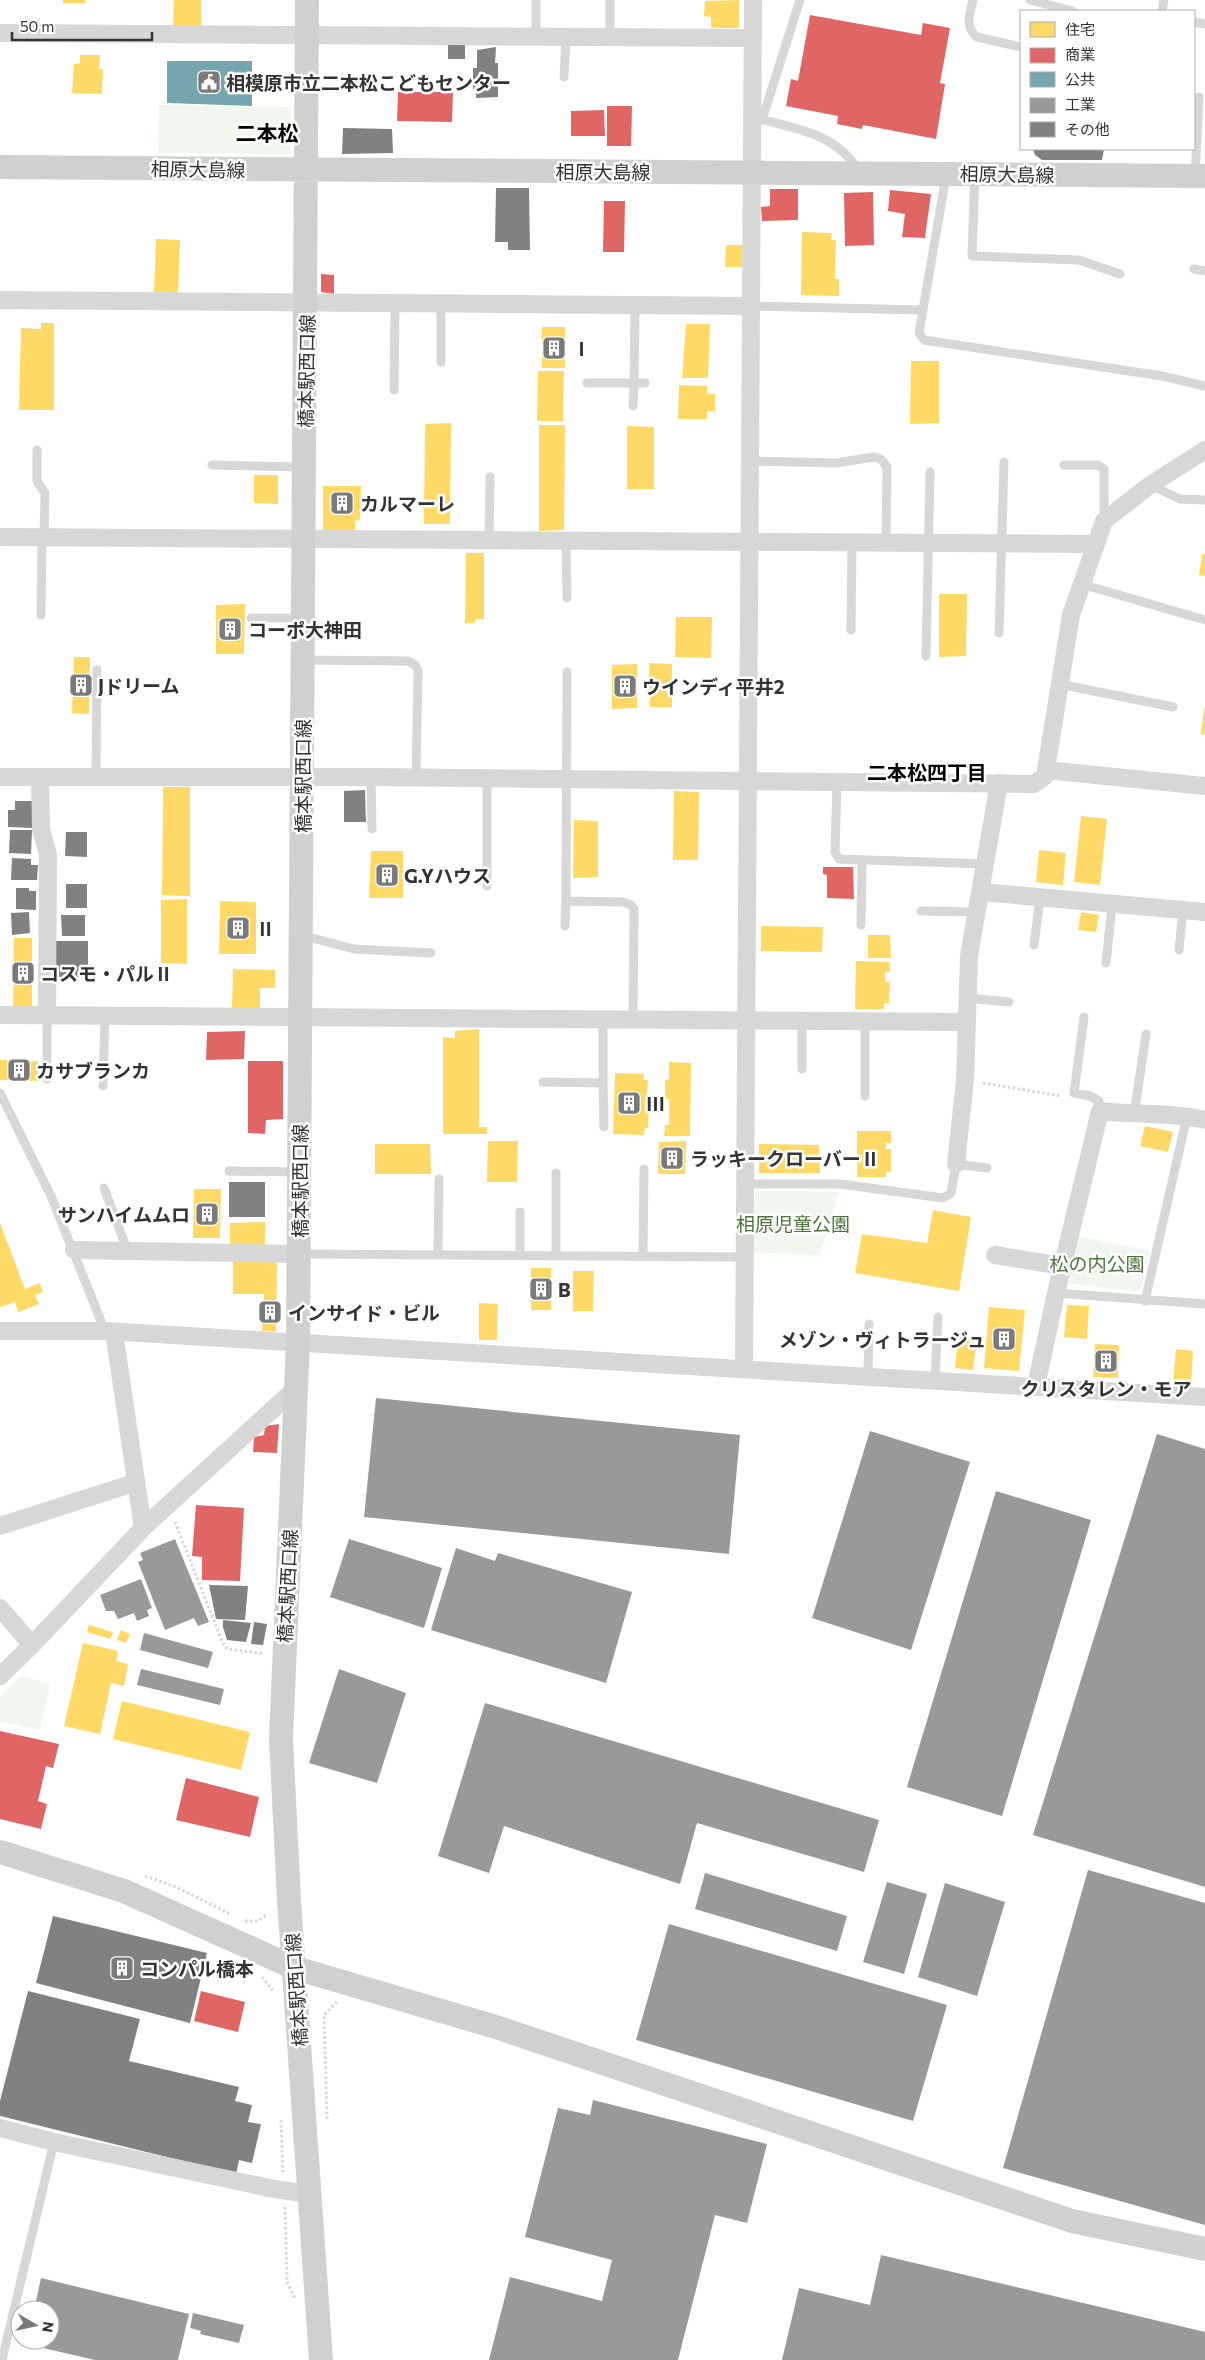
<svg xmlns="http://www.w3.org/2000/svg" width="1205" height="2360" viewBox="0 0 1205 2360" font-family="Commissioner,'Noto Sans JP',sans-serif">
	<rect width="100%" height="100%" fill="#fff"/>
	<!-- green -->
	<path fill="#f1f7ee" d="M159,105L291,107L290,154L158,153Z
		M755,1191L839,1192L820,1255L753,1252Z
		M1078,1236L1150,1251L1141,1288L1137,1292L1068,1283Z
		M21,1676L50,1684L40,1730L0,1721V1697Z"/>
	<!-- homes -->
	<path fill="#ffd966" d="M63,0H85V3H63Z
		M174,0H201V26H173Z
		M739,0V28H711V17L704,16L705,1Z
		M80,55H100L99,69H103L102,94L72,93L74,64L80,63Z
		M802,232L832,233L831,240H836L835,279H839V296L801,295Z
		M156,239L180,240L178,293L154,292Z
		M726,245H743L742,267H725Z
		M41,323H54V410H19L21,328L41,329Z
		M686,324H710L708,378H682Z
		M542,327H565V368H542Z
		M911,361H939V423L910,424Z
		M538,371H564L563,421H537Z
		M679,385L707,386V394H715V411H707V419H678Z
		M451,423L450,524H424L425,424Z
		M539,425H565L564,530L539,531Z
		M627,426L654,427V489H627Z
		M254,475H278V504L254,503Z
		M323,486H361L360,520L355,521V532H323Z
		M466,553H484V619H475V623H465Z
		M1202,554H1205V576L1199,575Z
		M939,594H967L966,656L939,657Z
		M245,604L244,654H216V605Z
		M676,617H712L711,658L675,657Z
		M74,657H90L89,714L72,713Z
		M649,663L672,664V707H650Z
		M637,664V708L612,709V665Z
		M1204,708H1205V735L1201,734Z
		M163,787H190V896L162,895Z
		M674,791L699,792L698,860H673Z
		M1081,816L1107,819L1100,885L1074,882Z
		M574,820L598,821V877L573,878Z
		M1039,850L1066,853L1063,885L1036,882Z
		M371,851H403V898H369Z
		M187,899V964L161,963V900Z
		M220,901L256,902V954H219Z
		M1081,912L1099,915L1096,932L1078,930Z
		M761,926L823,927L822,952L761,951Z
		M868,935H890L891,958H868Z
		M14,938H32V1007H13Z
		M856,961L890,962V972H885V982H890L889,1003H884V1009H855Z
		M233,969L275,970V988H260V1009H232Z
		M479,1029V1127H487V1134H443V1037L455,1038V1031Z
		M0,1060L38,1061V1081L0,1080Z
		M669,1062L691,1063L690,1136H664L665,1125H669V1099H665V1080L669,1079Z
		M615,1073L644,1074L643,1080H648L645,1109H649L648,1128H645L644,1135L613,1134Z
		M1145,1126L1173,1132L1168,1152L1140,1146Z
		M857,1131H891V1143H886V1149H891V1172H886V1177H857Z
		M488,1141H518L517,1182H487Z
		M686,1141L685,1174H658L659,1142Z
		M375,1144H430L431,1174H375Z
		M759,1144L819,1145L820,1173H759Z
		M194,1189H221L220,1238H193Z
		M933,1210L971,1217L959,1291L855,1273L862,1234L927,1243Z
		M265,1222V1245H230V1223Z
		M0,1223L25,1289L40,1283L43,1292L35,1295L39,1304L18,1312L15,1302L0,1307Z
		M233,1261H274L277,1264L276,1332L262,1331L264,1294H233Z
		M531,1268H551V1310H531Z
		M573,1271H594L593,1311H573Z
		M479,1303L498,1304L497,1340H479Z
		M1067,1305L1089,1306L1087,1339L1064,1337Z
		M989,1307L1025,1310L1019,1371L984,1368Z
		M958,1337L973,1338V1344H976L973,1370L955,1368Z
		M1095,1344L1119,1345L1118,1378L1093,1377Z
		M1176,1349L1193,1351L1191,1385H1173Z
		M89,1625L113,1632L110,1639L87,1632Z
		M121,1630L130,1634L126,1643L117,1640Z
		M83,1643L118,1651L116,1661L128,1664L124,1686L111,1683L100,1734L64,1726Z
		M122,1701L250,1732L241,1770L113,1739Z"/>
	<!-- shops -->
	<path fill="#e06666" d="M810,15L921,35L923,23L950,28L940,83L945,84L936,139L863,125L862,129L837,124L838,116L786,106L791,79L798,81Z
		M398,92H453L452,122L397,121Z
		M607,106H632L631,146H607Z
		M604,110L605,136H571V111Z
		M770,189H798V220L762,221L761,207L770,206Z
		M890,190L931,194L925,238L902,237L905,214L888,211Z
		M873,192L874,245L845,246L844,193Z
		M604,201H625L624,252H603Z
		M321,274L334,275V294L321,292Z
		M823,867H853L854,899L827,898V875L823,874Z
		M245,1031L244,1059L206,1060L207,1032Z
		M248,1061H283V1119L266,1120L265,1134L248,1133Z
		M279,1424L277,1453L253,1452L254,1437L264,1435L265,1426Z
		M196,1505L244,1508L240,1581L202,1580V1557L192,1556Z
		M0,1731L59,1744L53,1768L46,1766L38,1801L47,1804L41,1829L0,1819Z
		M186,1778L259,1797L250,1837L176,1820Z
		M201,1991L245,2002L238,2032L194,2021Z"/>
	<!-- public -->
	<path fill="#76a5af" d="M167,61H252V106L167,103Z"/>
	<!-- industry -->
	<path fill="#999" d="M376,1398L740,1435L729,1554L364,1517Z
		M870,1431L970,1462L911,1650L812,1618Z
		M1157,1434L1205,1449V1887L1033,1835Z
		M996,1491L1091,1520L1002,1816L907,1787Z
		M175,1539L209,1622L198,1626L194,1618L165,1630L138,1562L143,1560L140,1553Z
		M349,1539L442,1568L424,1628L330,1597Z
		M456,1548L495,1561L498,1553L632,1592L606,1683L431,1630Z
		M141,1579L152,1608L147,1610L149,1616L137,1621L134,1613L118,1619L114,1611H106L100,1595Z
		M144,1633L213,1652L208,1668L140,1650Z
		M141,1669L224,1689L220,1705L137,1685Z
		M339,1669L406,1693L377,1783L309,1763Z
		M485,1703L879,1820L864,1872L697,1823L680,1884L504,1826L489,1873L438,1856Z
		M1088,1870L1205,1903V2225L1003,2168Z
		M705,1873L847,1916L837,1951L695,1909Z
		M887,1882L927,1894L904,1974L863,1962Z
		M945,1883L1005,1902L977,1996L918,1977Z
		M669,1924L947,2005L913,2121L636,2040Z
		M593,2100L767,2144L747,2223L715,2215L678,2360H489L510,2277L602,2301L612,2260L525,2237L558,2108L590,2115Z
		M881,2255L1205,2332V2360H782L799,2288L870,2305Z
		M41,2278L189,2314L178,2360H95L26,2344L27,2340H50V2310H34Z
		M193,2313L244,2325L239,2343L200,2334L201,2331L190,2328Z"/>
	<!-- building -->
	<path fill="#818181" d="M448,41H465V59H448Z
		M496,47L495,63H498V97L476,98V89H473V68H477V50Z
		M343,128L392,129L393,153L342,154Z
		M1033,149H1104L1102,160H1042L1035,155Z
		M496,188H529L530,250H508V242H495Z
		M365,790L366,822H344V791Z
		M15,801H34L33,828L8,827V810H15Z
		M10,830H32L31,854L9,853Z
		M66,832H87V857L65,856Z
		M12,858L31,859V865H38L37,880H11Z
		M66,884H87V908H66Z
		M16,888H29V891H36V910L16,909Z
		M29,912L30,933L12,935L11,913Z
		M61,915H85V936H62Z
		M55,941H88V977H56Z
		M229,1182H265V1217H229Z
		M209,1585L248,1586L245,1620L216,1619Z
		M223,1620L251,1623L246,1642L227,1640L223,1627Z
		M254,1622L267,1624L263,1645L251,1644Z
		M53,1916L207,1953L190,2023L36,1983Z
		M28,1991L140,2019L129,2061L239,2087L235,2101L252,2105L248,2122L261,2124L252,2163L239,2160L236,2174L0,2116V2101Z"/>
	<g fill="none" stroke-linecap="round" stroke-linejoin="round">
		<!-- path -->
		<path stroke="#d7d7d7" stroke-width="3" stroke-dasharray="2.5 2.5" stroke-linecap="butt" d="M983,1083L1061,1096
			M175,1522L224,1646L228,1649L264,1654
			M145,1876L176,1887L230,1914
			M245,1921H258L268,1914
			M262,1977L274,1992
			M327,2119L324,2015L337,2002
			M281,2120L283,2173
			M285,2207L287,2282L295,2299"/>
		<!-- lane -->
		<path stroke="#d7d7d7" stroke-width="9" d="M610,0V37
			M973,0C970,13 964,27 977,37L1021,47
			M1030,0L1073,11
			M1162,11L1164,0
			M1194,22L1205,24
			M536,37V0
			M564,77L566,37
			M752,117C793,128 835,132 859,171
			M762,120L800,0
			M975,174L972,256L1079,260L1120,274
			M946,176L919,333L924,340L1162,376L1205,386
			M1195,176L1199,97
			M1194,269L1205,271
			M441,304V362
			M750,306L922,310
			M587,383H634L635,307
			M394,390L395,303
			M633,406L634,383H645
			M37,450V481L45,493L44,537
			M749,461L836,463L874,457L881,459L887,467L886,543
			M212,465L302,467
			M1064,465H1098L1104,469V520
			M1150,485L1180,499L1205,500
			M489,541L490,477
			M566,542L567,598
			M1081,584L1205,620
			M41,615L42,537
			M251,618H302
			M851,630L852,543
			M999,633L1004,462
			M926,656L930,472
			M303,660L408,661L415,665L418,670L416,779
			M567,672L566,901L623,902L631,905L634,909L633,1019
			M1059,684L1173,707
			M96,777L97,670
			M371,777L372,829
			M837,783L835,852L839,859L985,864
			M487,886V778
			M921,911L976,912
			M861,925L862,861
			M565,926L566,901
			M301,935L354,949L431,953
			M1034,945L1040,899
			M1179,950L1183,910
			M1106,963L1112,906
			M967,998L1009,1002
			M47,1015V1079
			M1084,1017L1074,1093L1090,1096L1099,1101L1100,1111
			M865,1021V1096
			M802,1069V1021
			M543,1082L603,1083V1019
			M603,1083L604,1127
			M103,1086L105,1015
			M0,1093L51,1196L105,1331
			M1134,1115L1146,1034
			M229,1171L299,1172
			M745,1184H840L943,1198L951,1193L956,1164L987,1168
			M104,1188L128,1252
			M300,1254L745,1257
			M438,1255L439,1179
			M520,1255V1212
			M556,1256V1173
			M643,1256L644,1169
			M1056,1293L1205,1304
			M1145,1301L1187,1116
			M868,1376L869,1324
			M935,1380L938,1317
			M2,2360L54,2142"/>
		<!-- street -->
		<path stroke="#d7d7d7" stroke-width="18" d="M0,33L752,38
			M0,300L750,306
			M0,537C365,539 730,542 1095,544
			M1046,770L1205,786
			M0,777H371L1034,784L1045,776L1071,615L1104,521L1150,485L1205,450
			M40,777L41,829L48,855L47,1015
			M981,892L1205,912
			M0,1015L966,1022
			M956,1164L965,1080L969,956L999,783
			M74,1250L299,1254
			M995,1255L1062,1266
			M0,1331H105L1205,1397
			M114,1332L143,1528
			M744,1368L753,0
			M1036,1386L1056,1293L1100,1111C1135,1115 1170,1112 1205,1120
			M0,1526L134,1483
			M0,1608L32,1645
			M0,1676L32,1645L143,1528L296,1388
			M0,2128L54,2142L274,2189L310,2194"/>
		<!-- secondary -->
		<path stroke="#d0d0d0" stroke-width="24" d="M307,0L298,1342L281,1739L289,1900L321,2360
			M0,167L1205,176
			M0,1852L124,1891L295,1968L496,2027L1072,2221L1205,2249"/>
	</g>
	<!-- icons -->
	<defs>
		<g id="civic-square" transform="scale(1.25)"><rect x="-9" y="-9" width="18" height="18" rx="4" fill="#7a7a7a" stroke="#fff"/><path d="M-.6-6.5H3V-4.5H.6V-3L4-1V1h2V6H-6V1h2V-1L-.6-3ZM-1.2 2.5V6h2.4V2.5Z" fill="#fff"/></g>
		<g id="building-square" transform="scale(1.25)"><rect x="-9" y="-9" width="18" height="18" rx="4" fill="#7a7a7a" stroke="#fff"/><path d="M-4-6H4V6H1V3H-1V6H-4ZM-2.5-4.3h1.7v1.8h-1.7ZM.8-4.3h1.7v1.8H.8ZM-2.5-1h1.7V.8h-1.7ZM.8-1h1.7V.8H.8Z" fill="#fff"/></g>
	</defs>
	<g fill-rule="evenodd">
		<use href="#civic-square" x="209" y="82"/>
		<use href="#building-square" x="554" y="348"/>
		<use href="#building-square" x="342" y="503"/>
		<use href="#building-square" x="230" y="629"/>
		<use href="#building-square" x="81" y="685"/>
		<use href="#building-square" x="625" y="686"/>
		<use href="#building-square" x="387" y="875"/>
		<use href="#building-square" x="238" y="928"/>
		<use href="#building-square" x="23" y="973"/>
		<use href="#building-square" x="19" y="1070"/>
		<use href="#building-square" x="629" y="1103"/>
		<use href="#building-square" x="672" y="1158"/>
		<use href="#building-square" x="207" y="1214"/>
		<use href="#building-square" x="541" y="1289"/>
		<use href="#building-square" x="270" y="1312"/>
		<use href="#building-square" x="1004" y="1339"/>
		<use href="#building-square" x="1106" y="1361"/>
		<use href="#building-square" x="122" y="1968"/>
	</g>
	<g text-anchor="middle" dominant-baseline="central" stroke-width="5" stroke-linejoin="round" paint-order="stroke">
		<!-- poi labels -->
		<g font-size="19" font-weight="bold" fill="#333" stroke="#fff" text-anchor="start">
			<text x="226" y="82">相模原市立二本松こどもセンター</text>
			<text x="572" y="348">Ⅰ</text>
			<text x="360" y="503">カルマーレ</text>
			<text x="248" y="629">コーポ大神田</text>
			<text x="98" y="685">Jドリーム</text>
			<text x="642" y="686">ウインディ平井2</text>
			<text x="404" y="875">G.Yハウス</text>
			<text x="256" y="928">Ⅱ</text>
			<text x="40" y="973">コスモ・パルⅡ</text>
			<text x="36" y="1070">カサブランカ</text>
			<text x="646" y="1103">Ⅲ</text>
			<text x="690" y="1158">ラッキークローバーⅡ</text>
			<text x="190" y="1214" text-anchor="end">サンハイムムロ</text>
			<text x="558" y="1289">B</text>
			<text x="288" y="1312">インサイド・ビル</text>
			<text x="986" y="1339" text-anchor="end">メゾン・ヴィトラージュ</text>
			<text x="1106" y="1388" text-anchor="middle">クリスタレン・モア</text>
			<text x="140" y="1968">コンパル橋本</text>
		</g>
		<!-- street labels -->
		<g font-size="19" fill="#333" stroke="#fff">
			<text transform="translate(198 169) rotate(1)">相原大島線</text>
			<text x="603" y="171">相原大島線</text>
			<text transform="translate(1007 174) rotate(1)">相原大島線</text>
			<text transform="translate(306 371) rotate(-89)">橋本駅西口線</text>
			<text transform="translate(302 776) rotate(-90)">橋本駅西口線</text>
			<text transform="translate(299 1181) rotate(-90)">橋本駅西口線</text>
			<text transform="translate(287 1586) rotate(-87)">橋本駅西口線</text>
			<text transform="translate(296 1990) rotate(-94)">橋本駅西口線</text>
		</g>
		<!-- park labels -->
		<g font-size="19" fill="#4c743b" stroke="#fff">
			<text x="793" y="1223">相原児童公園</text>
			<text x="1097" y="1263">松の内公園</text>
		</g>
		<!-- neighbourhood labels -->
		<g font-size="20" font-weight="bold" fill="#000" stroke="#fff">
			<text x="927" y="772">二本松四丁目</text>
		</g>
		<!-- quarter labels -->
		<g font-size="21" font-weight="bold" fill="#000" stroke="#fff">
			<text x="267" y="132">二本松</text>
		</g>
	</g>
	<!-- legend -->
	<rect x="1020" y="10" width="175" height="140" fill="#ffffff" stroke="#adadad"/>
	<rect x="1030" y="22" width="25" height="15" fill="#ffd966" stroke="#adadad"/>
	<text x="1065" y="35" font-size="15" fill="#333333">住宅</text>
	<rect x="1030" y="48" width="25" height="15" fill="#e06666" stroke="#adadad"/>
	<text x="1065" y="60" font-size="15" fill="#333333">商業</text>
	<rect x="1030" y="72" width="25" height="15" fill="#76a5af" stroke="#adadad"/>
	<text x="1065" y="85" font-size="15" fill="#333333">公共</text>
	<rect x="1030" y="98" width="25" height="15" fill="#999999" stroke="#adadad"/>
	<text x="1065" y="110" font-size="15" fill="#333333">工業</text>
	<rect x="1030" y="122" width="25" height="15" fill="#818181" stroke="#adadad"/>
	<text x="1065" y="135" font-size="15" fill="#333333">その他</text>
	<!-- north arrow -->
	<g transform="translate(35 2325) rotate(99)"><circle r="24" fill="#ffffff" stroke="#adadad"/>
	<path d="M0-4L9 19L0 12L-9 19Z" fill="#7a7a7a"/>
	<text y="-8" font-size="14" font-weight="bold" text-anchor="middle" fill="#333333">N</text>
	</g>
	<!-- scale -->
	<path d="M12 32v8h140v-8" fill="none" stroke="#333333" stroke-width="2.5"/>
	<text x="20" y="32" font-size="15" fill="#333333" stroke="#ffffff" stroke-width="4" paint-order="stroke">50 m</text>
</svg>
